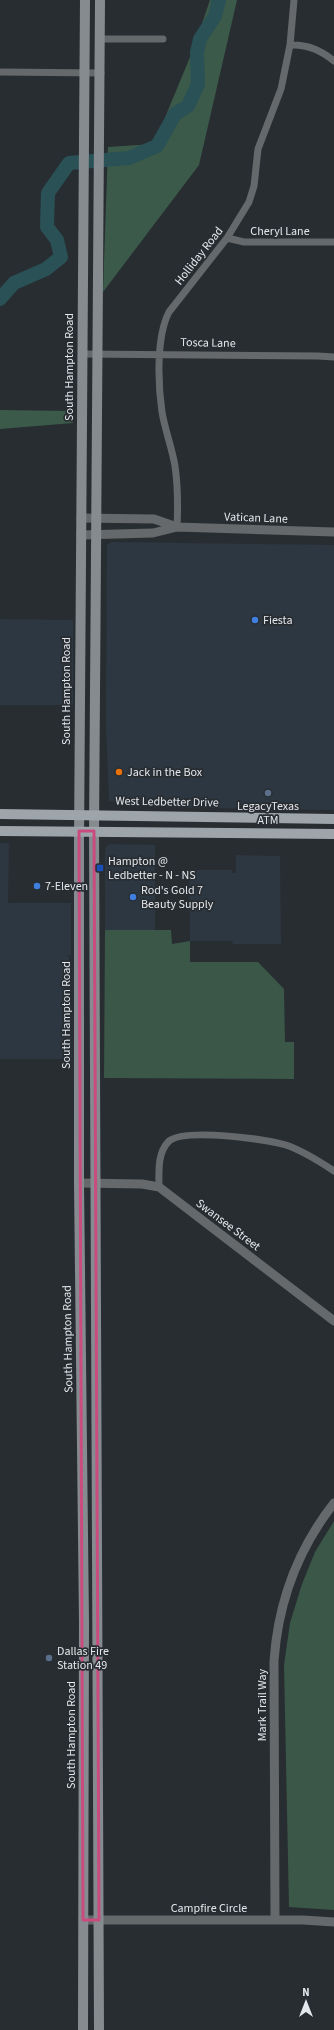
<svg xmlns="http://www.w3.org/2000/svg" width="334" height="2030" viewBox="0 0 334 2030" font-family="'Source Sans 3',sans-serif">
	<rect width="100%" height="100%" fill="#282d32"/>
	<!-- built -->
	<path fill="#2d3741" d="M111,542L334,545V810L148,807V801H109L106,724L107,545Z
		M0,619L73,620V705H0Z
		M0,843H9L8,903H71V955H64L69,956L72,1059H0Z
		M109,844L155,845V930H105V848Z
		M236,855L280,856L281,944H233L232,941H190L189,870H232V873H236Z"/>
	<!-- green -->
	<path fill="#3a5747" d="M105,930H171L172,944L190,941V962H258L284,989L285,1042H294V1079L104,1078Z
		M334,1521V1910L289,1907L284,1665L290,1623L302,1584L315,1552Z"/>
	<!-- forest -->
	<path fill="#3b5a49" d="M210,0H237L199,165L103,292L108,147L154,144L193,50Z
		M0,410L73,411V423L0,429Z"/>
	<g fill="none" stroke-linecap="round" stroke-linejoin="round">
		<!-- river -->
		<path stroke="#295156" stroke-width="14" d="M0,299L14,283L46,269L61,257L57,240L47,227L48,193L69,163L129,158L157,146L175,114L188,106L198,84L197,52L200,39L215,16L219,0"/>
		<!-- minor -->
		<path stroke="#65696b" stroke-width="7" d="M100,39H163
			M290,45C307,44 321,50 334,61
			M0,72L101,73
			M227,238L244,242H334
			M82,354L318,356L334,357
			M177,527C178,507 178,487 175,466C172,448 165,430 162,412C158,385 156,337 169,312L227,238L249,202L254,186L258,149L281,89L290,45L294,0
			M159,1187C159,1172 157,1153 169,1141C185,1128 266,1139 286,1145C303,1151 319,1161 334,1171"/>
		<!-- tertiary -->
		<path stroke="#65696b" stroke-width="9" d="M81,518L154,519L177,527
			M81,535L153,533L177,527L334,532
			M79,1183L142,1184L159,1187L334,1321
			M83,1920H303L334,1922
			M275,1920L274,1661C278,1603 298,1549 334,1503"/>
		<!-- secondary -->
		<path stroke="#858b8e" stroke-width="10" d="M83,2030L84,1622L79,1183V841L85,0
			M99,2030L94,831L100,0"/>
		<!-- primary -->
		<path stroke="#9ea5aa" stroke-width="10" d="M0,814L334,819
			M0,831L334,834"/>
	</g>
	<!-- marked area -->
	<path fill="none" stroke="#ca4c7f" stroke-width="3" stroke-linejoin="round" d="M79,831H94L99,1920H83Z"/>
	<!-- markers -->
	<g fill="#3f7fe0" stroke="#282d32" stroke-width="1.5">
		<circle cx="255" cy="620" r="4"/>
		<circle cx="37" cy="886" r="4"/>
		<circle cx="133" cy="897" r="4"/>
	</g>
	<circle fill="#e8710a" stroke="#282d32" stroke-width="1.5" cx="119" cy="772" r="4"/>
	<g fill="#5c6f8a" stroke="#282d32" stroke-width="1.5">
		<circle cx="268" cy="793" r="4"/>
		<circle cx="49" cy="1658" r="4"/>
	</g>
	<rect fill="#1a4fb4" stroke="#282d32" stroke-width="1.5" x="96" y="864" width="8" height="8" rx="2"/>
	<g text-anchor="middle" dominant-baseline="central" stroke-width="3.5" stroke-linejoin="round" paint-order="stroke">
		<!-- street labels -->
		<g font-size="12" fill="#e4e7eb" stroke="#282d32">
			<text x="280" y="231">Cheryl Lane</text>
			<text transform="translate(199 256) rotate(-52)">Holliday Road</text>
			<text transform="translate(208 343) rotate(1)">Tosca Lane</text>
			<text transform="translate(69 367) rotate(-90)">South Hampton Road</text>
			<text transform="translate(256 518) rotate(2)">Vatican Lane</text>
			<text transform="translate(66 691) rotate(-90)">South Hampton Road</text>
			<text transform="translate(167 802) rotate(1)">West Ledbetter Drive</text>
			<text transform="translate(66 1015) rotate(-90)">South Hampton Road</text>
			<text transform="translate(228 1225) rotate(37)">Swansee Street</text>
			<text transform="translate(68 1339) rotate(-91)">South Hampton Road</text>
			<text transform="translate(262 1705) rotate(-90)">Mark Trail Way</text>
			<text transform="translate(71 1735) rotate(-90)">South Hampton Road</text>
			<text x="209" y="1908">Campfire Circle</text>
		</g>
		<!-- poi labels -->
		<g font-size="12" fill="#e4e7eb" stroke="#282d32" text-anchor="start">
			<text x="263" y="620">Fiesta</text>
			<text x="127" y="772">Jack in the Box</text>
			<text x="268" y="806" text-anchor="middle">LegacyTexas<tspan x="268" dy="14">ATM</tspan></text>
			<text x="108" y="861">Hampton @<tspan x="108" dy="14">Ledbetter - N - NS</tspan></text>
			<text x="45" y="886">7-Eleven</text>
			<text x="141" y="890">Rod's Gold 7<tspan x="141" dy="14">Beauty Supply</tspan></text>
			<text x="57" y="1651">Dallas Fire<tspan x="57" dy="14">Station 49</tspan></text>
		</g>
	</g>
	<!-- north arrow -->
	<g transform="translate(306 2002)" stroke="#282d32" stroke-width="3" paint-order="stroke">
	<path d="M0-3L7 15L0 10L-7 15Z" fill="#e4e7eb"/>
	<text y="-6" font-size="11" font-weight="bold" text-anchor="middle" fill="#e4e7eb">N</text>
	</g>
</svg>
